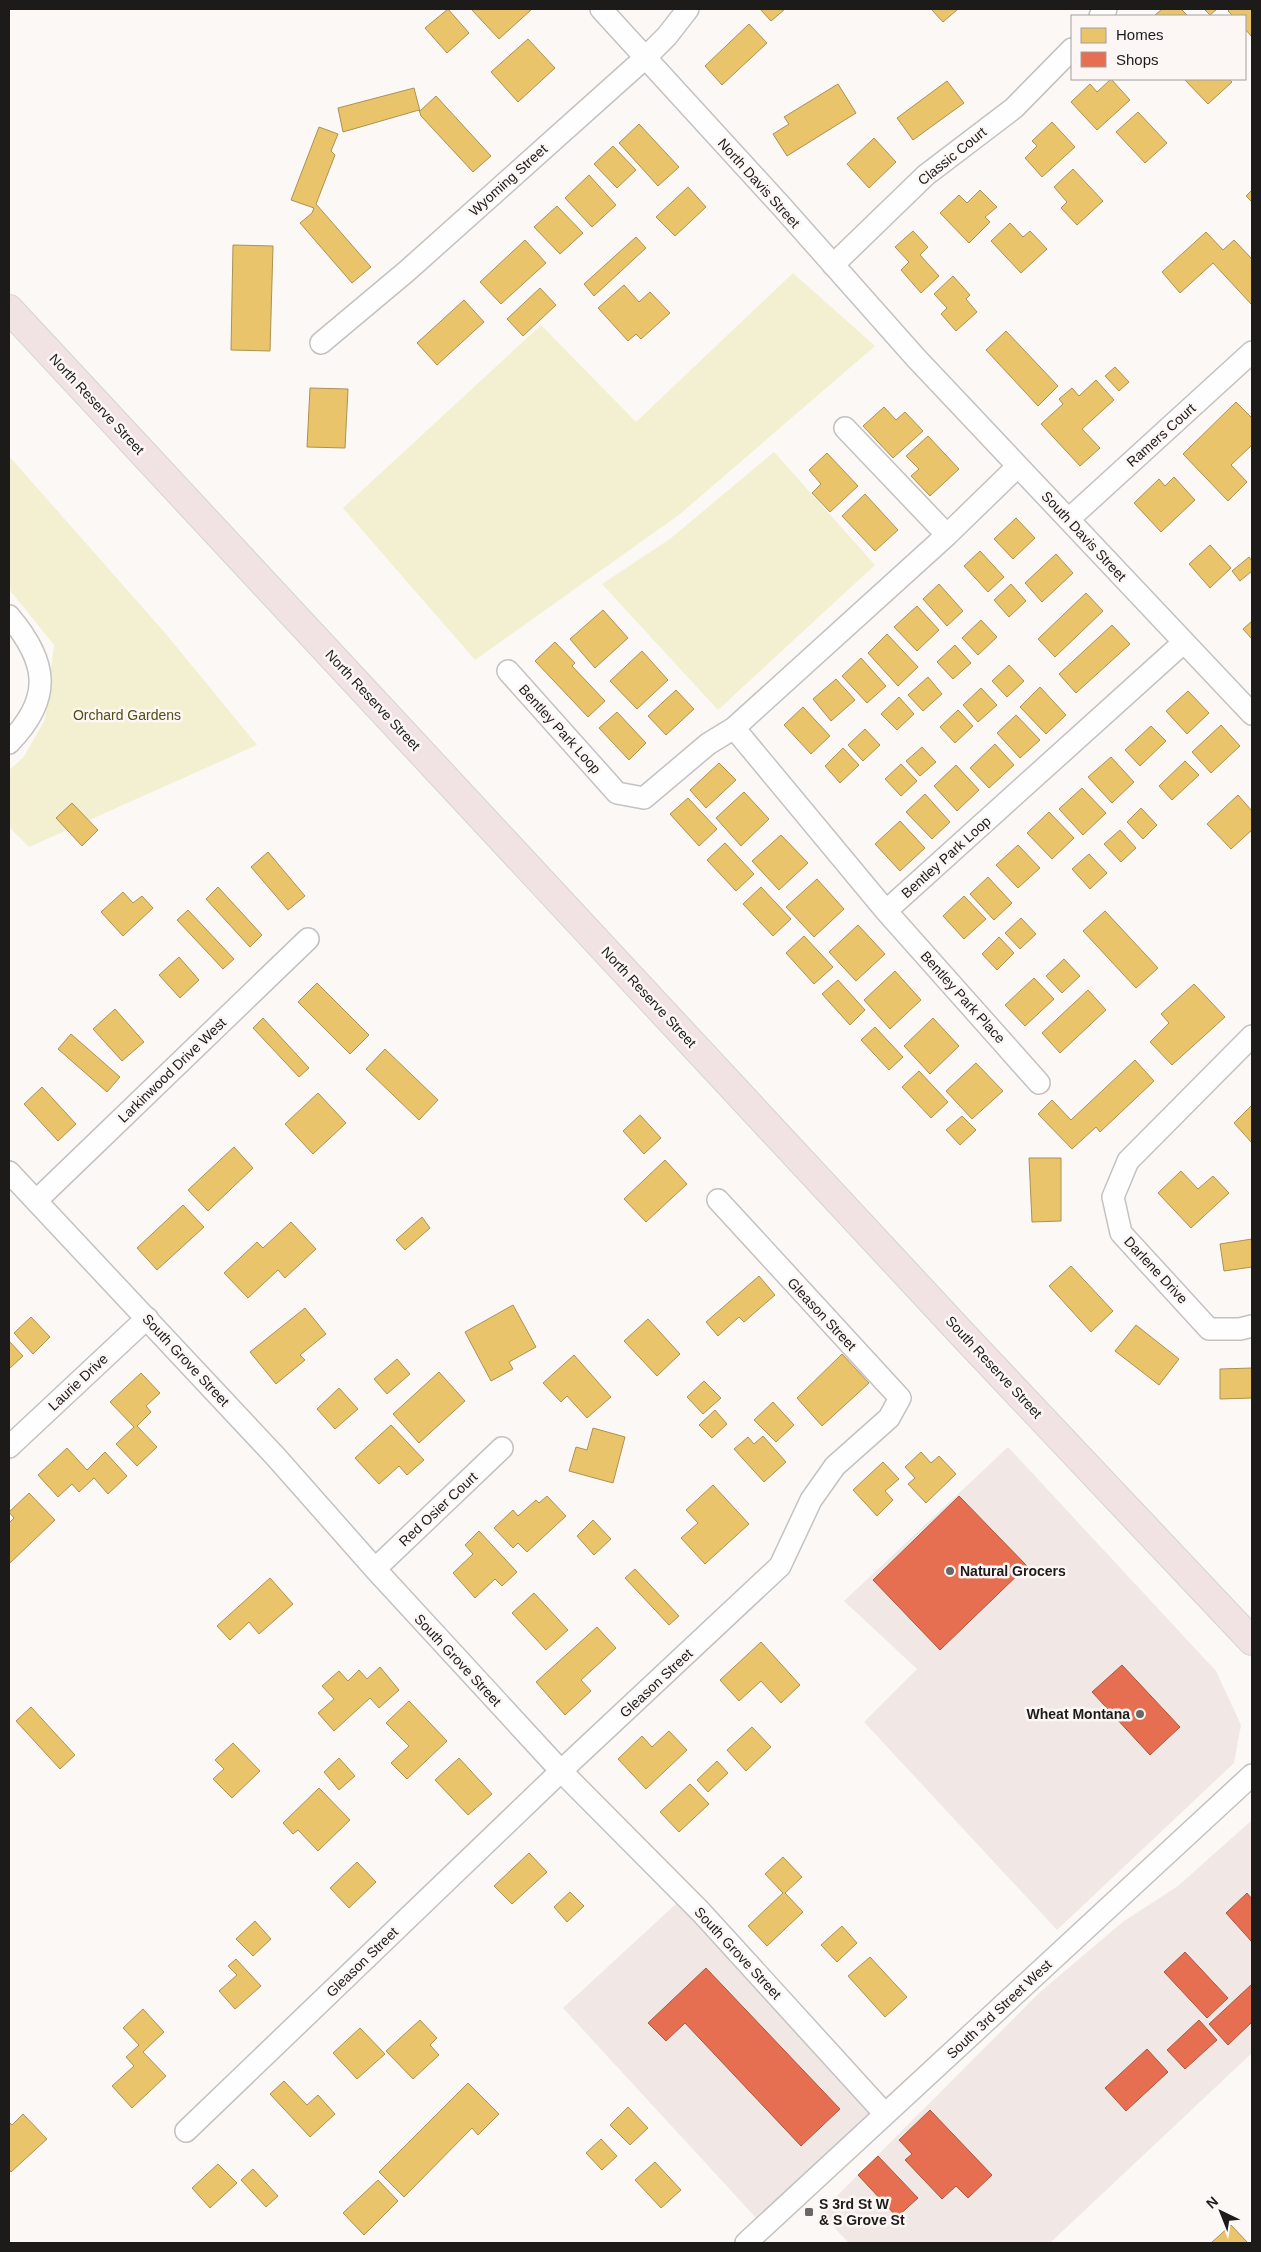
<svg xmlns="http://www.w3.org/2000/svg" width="1261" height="2252" viewBox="0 0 1261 2252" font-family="Helvetica,sans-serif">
	<rect width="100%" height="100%" fill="#fbf8f6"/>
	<!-- built -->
	<path fill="#f1e8e5" d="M1008,1447L1216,1671L1241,1725L1234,1763L1057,1930L864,1722L917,1669L844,1601Z
		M1252,1820V2053L1050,2243H849L820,2213L1040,1992L1124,1921L1178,1886Z
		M690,1891L885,2102L757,2219L563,2008Z"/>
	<!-- green -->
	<path fill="#f2f0d0" d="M793,273L875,346L680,514L475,660L343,508L541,325L636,422Z
		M774,452L875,565L718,710L602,584L670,539Z
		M9,456L166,634L257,745L29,847L9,827V770L23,758L45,720L54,645L9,589Z"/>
	<!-- homes -->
	<path fill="#e9c46a" stroke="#ac9152" d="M448,9L469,33L447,53L425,28Z
		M471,9H532L499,39Z
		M760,9H785L771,21Z
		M931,9H958L943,22Z
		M1162,9H1181L1188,16H1154Z
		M1204,9H1217L1210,15Z
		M1230,9H1252V37L1245,29V16H1233L1228,11Z
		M749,24L767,43L722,85L705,66Z
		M528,39L555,68L518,102L491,72Z
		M1111,79L1130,100L1097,130L1071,102L1090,84L1097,92Z
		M1184,79H1229L1232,82L1208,104Z
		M947,81L964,103L913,140L897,118Z
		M838,84L856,113L787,156L773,134L789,124L784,117Z
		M414,88L420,111L436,96L491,156L473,172L421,116L419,110L343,132L338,108Z
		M1138,112L1167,143L1145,163L1116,132Z
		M1052,122L1075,147L1042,177L1025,158L1037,146L1032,141Z
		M639,124L679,167L658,186L619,143Z
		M319,127L338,134L331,151L335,155L316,204L371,267L352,283L300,223L312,213L314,208L291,200Z
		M874,138L896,162L869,188L847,164Z
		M613,146L636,170L617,188L594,164Z
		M1073,169L1103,201L1077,225L1061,208L1067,202L1054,187Z
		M589,175L616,205L592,227L565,198Z
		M688,187L706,207L675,236L656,217Z
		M980,190L997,207L985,217L990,222L969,243L940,213L959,195L967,203Z
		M1252,190V202L1246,196Z
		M557,206L583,233L560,254L534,227Z
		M1010,223L1023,237L1030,231L1047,249L1021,273L991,241Z
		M913,231L928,247L920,255L939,276L921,293L901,270L909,262L895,247Z
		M1206,232L1223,250L1234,240L1252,259V305L1213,263L1180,293L1162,272Z
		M636,237L646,248L594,296L584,284Z
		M525,240L546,263L501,304L480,282Z
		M233,245L273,246L270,351L231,350Z
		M953,276L970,295L966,299L977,312L956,331L941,314L947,308L934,294Z
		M624,285L639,302L650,292L670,313L641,339L636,334L628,341L598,308Z
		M540,288L556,305L523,336L507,319Z
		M464,300L484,322L437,365L417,343Z
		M1006,331L1058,386L1038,406L986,350Z
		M1115,367L1129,382L1119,391L1105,376Z
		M1096,380L1114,400L1082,429L1100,448L1080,466L1041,424L1063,404L1059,399L1072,388L1079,396Z
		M310,388L348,389L345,448L307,447Z
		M1236,402L1252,418V445L1231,465L1247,482L1228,501L1183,454Z
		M884,407L896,420L905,412L923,431L893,458L863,426Z
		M928,436L959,469L930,496L911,476L919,469L906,456Z
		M827,453L858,486L830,512L812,493L821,484L809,470Z
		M1174,477L1195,500L1161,532L1134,503L1159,479L1165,486Z
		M865,494L898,530L875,551L842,516Z
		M1016,518L1035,538L1013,559L994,539Z
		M1210,545L1231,568L1210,588L1189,564Z
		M980,551L1004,577L988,592L964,566Z
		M1056,554L1073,573L1042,602L1025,583Z
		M1249,557L1252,561V571L1240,581L1232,571Z
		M939,584L963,611L947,626L923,599Z
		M1011,584L1026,601L1009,617L994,600Z
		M1086,593L1103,611L1055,657L1038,639Z
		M917,606L939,630L917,651L894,627Z
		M603,610L628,638L595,668L570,639Z
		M981,620L997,637L978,655L962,638Z
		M1252,621V639L1243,629Z
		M1112,625L1130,644L1076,693L1059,674Z
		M887,634L918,667L898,686L868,653Z
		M555,642L575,663L572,666L605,701L588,717L535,661Z
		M955,645L971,663L953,679L937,662Z
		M642,651L668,680L637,709L610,681Z
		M861,658L886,686L867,703L842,676Z
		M1009,665L1024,681L1007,697L992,681Z
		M928,677L942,694L923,711L908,695Z
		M836,679L855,700L831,721L813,699Z
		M1040,687L1066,715L1046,734L1020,707Z
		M981,688L997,705L978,722L963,705Z
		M676,690L694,709L666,735L648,716Z
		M1188,691L1209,713L1187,734L1166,711Z
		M899,697L914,714L897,730L881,714Z
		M803,707L830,736L811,754L784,725Z
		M958,710L973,726L955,743L940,727Z
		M617,712L646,743L629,760L599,728Z
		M1016,715L1040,740L1020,758L997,733Z
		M1221,725L1240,746L1211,773L1192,752Z
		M1151,726L1166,741L1140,766L1125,750Z
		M865,729L880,745L863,761L848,745Z
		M995,744L1014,765L989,788L970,768Z
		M922,747L936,762L920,776L906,761Z
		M843,748L859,765L840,783L825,766Z
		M1111,757L1134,782L1112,803L1088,777Z
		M1185,761L1199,775L1172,800L1159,786Z
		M719,763L736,780L706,808L690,790Z
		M901,764L917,781L901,796L885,779Z
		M956,765L979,790L957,811L934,786Z
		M1082,788L1106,813L1083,835L1059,809Z
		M744,792L769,819L741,846L716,818Z
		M925,794L950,822L932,839L906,812Z
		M1238,795L1252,811V830L1231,849L1207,824Z
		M688,798L717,829L699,846L670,814Z
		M72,803L98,830L82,846L56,818Z
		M1141,808L1157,825L1143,839L1127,822Z
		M1049,812L1074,838L1052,859L1027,833Z
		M900,821L925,848L900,871L875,844Z
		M1120,830L1136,848L1121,862L1104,844Z
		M781,835L808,863L779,890L752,861Z
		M725,843L754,874L736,891L707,860Z
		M1018,845L1040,868L1018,888L996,865Z
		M268,852L305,896L288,910L251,867Z
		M1089,854L1107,873L1090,889L1072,869Z
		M988,877L1012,903L994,920L970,894Z
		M817,879L844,909L814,937L786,907Z
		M218,887L262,935L250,947L206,899Z
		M761,887L791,919L773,936L743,904Z
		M123,892L133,903L142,896L153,908L123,936L101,912Z
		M964,896L986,919L964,939L943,916Z
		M188,910L234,959L223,969L177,920Z
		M1105,911L1158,968L1136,988L1083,931Z
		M1021,918L1036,934L1020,949L1005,933Z
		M858,925L885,954L856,981L829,952Z
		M804,936L833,967L814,984L786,953Z
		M999,937L1014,953L997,970L982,954Z
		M179,957L199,980L180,998L159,975Z
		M1064,959L1080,976L1062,993L1046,976Z
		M895,971L921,1000L890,1029L864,1000Z
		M1034,978L1054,999L1025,1026L1005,1005Z
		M838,980L865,1010L850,1025L822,994Z
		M317,983L369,1035L350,1054L298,1002Z
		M1194,984L1225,1017L1172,1065L1150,1042L1169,1023L1161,1014Z
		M1088,990L1106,1010L1060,1053L1042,1033Z
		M115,1009L144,1042L122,1061L93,1029Z
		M263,1018L309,1068L299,1077L253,1028Z
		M933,1018L959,1046L930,1074L904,1046Z
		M875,1027L903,1057L889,1070L861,1040Z
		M71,1034L120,1077L107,1092L58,1049Z
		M385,1049L438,1100L419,1120L366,1069Z
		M1135,1060L1154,1081L1100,1132L1096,1127L1072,1149L1038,1114L1052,1100L1071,1120Z
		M976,1063L1003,1091L972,1119L946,1091Z
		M919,1071L948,1102L931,1118L902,1087Z
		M42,1087L76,1124L58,1141L24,1104Z
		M318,1093L346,1123L313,1154L285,1124Z
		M1252,1105V1143L1234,1123Z
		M640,1115L661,1138L644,1154L623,1131Z
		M962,1116L976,1130L960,1145L946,1130Z
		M234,1147L253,1168L208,1211L188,1190Z
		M1029,1158H1061V1221L1032,1222Z
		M665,1160L687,1184L646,1222L624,1199Z
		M1181,1171L1198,1189L1213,1176L1229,1193L1191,1228L1158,1193Z
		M183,1205L204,1227L157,1270L137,1248Z
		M422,1217L430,1228L405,1250L396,1240Z
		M291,1222L316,1249L285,1278L278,1270L248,1298L224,1273L257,1242L263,1248Z
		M1252,1239V1267L1224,1271L1220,1244Z
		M1071,1266L1113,1311L1091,1332L1049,1286Z
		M759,1276L775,1295L744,1322L739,1317L718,1336L706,1322Z
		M513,1305L536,1347L509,1362L513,1369L491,1381L465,1332Z
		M305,1308L326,1334L300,1355L305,1360L276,1384L250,1352Z
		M31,1317L50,1337L33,1354L14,1333Z
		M648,1319L680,1354L657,1376L624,1341Z
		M1136,1325L1179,1359L1159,1385L1115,1351Z
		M9,1341L23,1356L9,1369Z
		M842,1354L869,1383L822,1426L797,1398Z
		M574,1355L611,1397L587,1418L567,1396L561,1402L543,1383Z
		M397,1359L410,1374L387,1394L374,1379Z
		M1252,1368V1398L1220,1399V1369Z
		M439,1372L465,1401L419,1443L393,1414Z
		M141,1373L160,1393L146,1406L151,1412L137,1426L157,1447L137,1466L116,1444L134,1427L110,1402Z
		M704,1381L721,1398L703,1414L687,1397Z
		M339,1388L358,1409L335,1429L317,1409Z
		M773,1402L794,1425L776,1442L754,1420Z
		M715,1410L727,1424L712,1438L699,1425Z
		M391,1425L424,1460L407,1475L399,1466L379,1484L355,1458Z
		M593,1428L625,1437L613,1483L569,1471L576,1447L587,1450Z
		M763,1436L786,1462L764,1482L734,1449L748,1437L754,1444Z
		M67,1448L87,1470L105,1452L127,1476L108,1494L94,1478L79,1492L72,1484L58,1497L38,1475Z
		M921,1452L931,1463L939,1456L956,1474L926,1503L908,1484L915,1478L905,1467Z
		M883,1462L899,1479L885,1491L893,1500L877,1516L853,1490Z
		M713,1485L749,1524L705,1564L681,1538L698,1523L686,1510Z
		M29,1493L55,1520L9,1564V1523L14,1518L9,1512Z
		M547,1496L566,1516L527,1552L518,1543L513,1548L494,1528L513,1510L518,1516L536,1500L539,1503Z
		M593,1520L611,1539L594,1555L577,1536Z
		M479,1531L517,1572L502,1586L495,1579L475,1598L453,1573L473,1554L465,1545Z
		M635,1569L679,1616L669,1625L625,1578Z
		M270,1578L293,1604L259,1634L249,1622L230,1640L217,1626Z
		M534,1593L568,1630L546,1650L512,1613Z
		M597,1627L616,1648L581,1680L591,1691L565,1715L536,1682Z
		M761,1642L800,1685L781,1703L761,1681L739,1701L720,1680Z
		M380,1667L399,1690L379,1708L370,1698L334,1731L318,1713L334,1699L322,1686L339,1671L348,1681L359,1670L367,1679Z
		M409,1701L447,1741L407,1779L391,1763L409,1746L386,1723Z
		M31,1707L75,1755L60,1769L16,1721Z
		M752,1727L771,1747L746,1771L727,1750Z
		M669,1731L687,1750L646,1789L618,1759L642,1736L652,1747Z
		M233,1743L260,1771L232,1798L213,1779L224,1769L215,1760Z
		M339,1758L355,1776L339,1790L324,1772Z
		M459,1758L492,1794L468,1815L435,1780Z
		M717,1761L728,1773L708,1792L697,1780Z
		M690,1784L709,1804L679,1832L660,1812Z
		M319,1788L350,1820L318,1851L298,1830L293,1834L283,1823Z
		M529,1853L547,1872L512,1904L494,1886Z
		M783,1857L802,1877L785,1893L803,1912L767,1946L748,1926L783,1893L765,1874Z
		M357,1862L376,1882L349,1908L330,1888Z
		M570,1892L584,1906L567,1922L554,1907Z
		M255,1921L271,1939L253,1956L236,1939Z
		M842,1926L857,1943L837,1962L821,1945Z
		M870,1957L907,1997L885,2017L848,1976Z
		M236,1959L261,1986L235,2009L219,1991L237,1975L228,1966Z
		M143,2009L164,2032L143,2052L166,2076L132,2108L112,2086L134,2066L126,2057L139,2045L123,2028Z
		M420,2020L437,2038L430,2045L439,2055L413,2079L386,2051Z
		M360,2028L385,2054L357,2079L333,2053Z
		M284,2081L307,2105L318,2095L335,2114L310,2137L270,2094Z
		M468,2083L499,2114L478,2135L472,2128L404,2197L379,2172Z
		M628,2107L648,2128L630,2145L610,2125Z
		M23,2114L47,2139L11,2172L9,2169V2122L12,2125Z
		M601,2139L617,2156L602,2170L586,2153Z
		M655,2162L681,2190L661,2208L635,2180Z
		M218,2164L237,2183L210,2208L192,2188Z
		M253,2169L278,2196L266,2207L241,2180Z
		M378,2180L398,2201L364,2235L343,2213Z
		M1231,2225L1248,2243H1211Z"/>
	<!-- shops -->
	<path fill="#e76f51" stroke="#aa5640" d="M959,1496L1027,1566L940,1650L873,1580Z
		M1122,1665L1180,1727L1150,1755L1092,1692Z
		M1247,1893L1252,1899V1942L1226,1913Z
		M1185,1952L1228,1998L1207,2018L1164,1972Z
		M706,1968L840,2109L801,2146L685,2023L666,2041L648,2023Z
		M1252,1984V2022L1228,2045L1209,2024Z
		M1199,2020L1217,2040L1185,2069L1167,2050Z
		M1147,2049L1168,2072L1126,2111L1105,2088Z
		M930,2110L992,2175L968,2198L956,2186L942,2199L905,2160L912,2154L899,2140Z
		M878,2156L918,2198L897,2217L858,2175Z"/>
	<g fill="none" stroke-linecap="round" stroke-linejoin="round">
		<!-- minor casing -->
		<g stroke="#c4c2c1" stroke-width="24">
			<path id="minor" d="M601,9L783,208L916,358L1252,714
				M1100,16L1106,9
				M833,265L926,175L1014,108L1072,49
				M321,343L407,271L645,58L667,36L688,9
				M845,428L947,535
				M1069,519L1252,352
				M9,616C48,662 53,698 9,743
				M508,671L617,793L644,798L708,744L734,728L947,535L1018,466
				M734,728L886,911L1039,1083
				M886,911L1183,643
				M1252,1036L1128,1161L1113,1197L1121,1233L1209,1329H1240L1252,1326
				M9,1172L276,1457L375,1569L561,1771L701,1912L885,2114
				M36,1201L308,939
				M9,1447L147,1318
				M375,1569L502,1448
				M186,2131L561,1771L780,1566L811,1500L835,1466L889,1418L900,1398L718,1200
				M746,2243L1252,1775"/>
		</g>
		<!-- highway casing -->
		<g stroke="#d4d4d2" stroke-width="30">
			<path id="highway" d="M9,309L965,1337L1252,1641"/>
		</g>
		<!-- minor -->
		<use href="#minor" stroke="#fefefe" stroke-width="21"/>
		<!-- highway -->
		<use href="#highway" stroke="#f1e3e3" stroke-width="28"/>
	</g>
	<!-- markers -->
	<g fill="#6a6867" stroke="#fcf7f5" stroke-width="2">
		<circle cx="950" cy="1571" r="5"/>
		<circle cx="1140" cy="1714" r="5"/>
		<rect x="804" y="2207" width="10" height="10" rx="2.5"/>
	</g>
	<g text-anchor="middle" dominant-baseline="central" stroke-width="5" stroke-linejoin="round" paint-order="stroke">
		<!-- street labels -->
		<g font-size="14" fill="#1c1b1a" stroke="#fcf7f5">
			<text transform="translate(952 156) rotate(-39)">Classic Court</text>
			<text transform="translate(508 180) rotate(-42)">Wyoming Street</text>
			<text transform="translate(759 183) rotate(48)">North Davis Street</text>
			<text transform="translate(97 404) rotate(47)">North Reserve Street</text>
			<text transform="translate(1161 435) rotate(-42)">Ramers Court</text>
			<text transform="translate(1084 536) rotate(47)">South Davis Street</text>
			<text transform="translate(373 700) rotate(47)">North Reserve Street</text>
			<text transform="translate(560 729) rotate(48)">Bentley Park Loop</text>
			<text transform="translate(946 857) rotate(-42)">Bentley Park Loop</text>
			<text transform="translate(649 997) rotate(47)">North Reserve Street</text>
			<text transform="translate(963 997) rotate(48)">Bentley Park Place</text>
			<text transform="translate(172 1070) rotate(-44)">Larkinwood Drive West</text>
			<text transform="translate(1156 1270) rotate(47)">Darlene Drive</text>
			<text transform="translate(822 1314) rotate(47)">Gleason Street</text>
			<text transform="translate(186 1360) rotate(47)">South Grove Street</text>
			<text transform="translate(994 1367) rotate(47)">South Reserve Street</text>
			<text transform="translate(78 1382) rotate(-43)">Laurie Drive</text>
			<text transform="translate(438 1509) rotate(-43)">Red Osier Court</text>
			<text transform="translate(458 1660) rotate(47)">South Grove Street</text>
			<text transform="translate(656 1683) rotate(-43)">Gleason Street</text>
			<text transform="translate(738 1953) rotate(47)">South Grove Street</text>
			<text transform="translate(362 1962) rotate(-44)">Gleason Street</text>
			<text transform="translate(999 2009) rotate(-43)">South 3rd Street West</text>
		</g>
		<!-- park labels -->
		<g font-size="14" fill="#504e13" stroke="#fcf7f5">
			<text x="127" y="715">Orchard Gardens</text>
		</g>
		<!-- poi labels -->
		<g font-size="14" font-weight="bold" fill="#1c1b1a" stroke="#fcf7f5" text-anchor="start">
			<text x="960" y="1571">Natural Grocers</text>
			<text x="1130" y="1714" text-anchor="end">Wheat Montana</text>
			<text x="819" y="2204">S 3rd St W<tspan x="819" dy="16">&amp; S Grove St</tspan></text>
		</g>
	</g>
	<!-- border -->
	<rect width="1261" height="2252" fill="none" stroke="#1c1b1a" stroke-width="20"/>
	<!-- legend -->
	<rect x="1071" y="15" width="175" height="65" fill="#fcf7f5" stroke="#a29f9d"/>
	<rect x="1081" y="28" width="25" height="15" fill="#e9c46a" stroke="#a29f9d"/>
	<text x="1116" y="40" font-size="15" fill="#1c1b1a">Homes</text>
	<rect x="1081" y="52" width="25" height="15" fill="#e76f51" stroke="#a29f9d"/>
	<text x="1116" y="65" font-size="15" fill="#1c1b1a">Shops</text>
	<!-- north arrow -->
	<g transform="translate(1221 2212) rotate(317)" stroke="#fcf7f5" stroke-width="4" paint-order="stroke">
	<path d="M0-4L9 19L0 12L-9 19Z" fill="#1c1b1a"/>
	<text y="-8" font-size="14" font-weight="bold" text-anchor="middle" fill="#1c1b1a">N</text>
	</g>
</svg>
